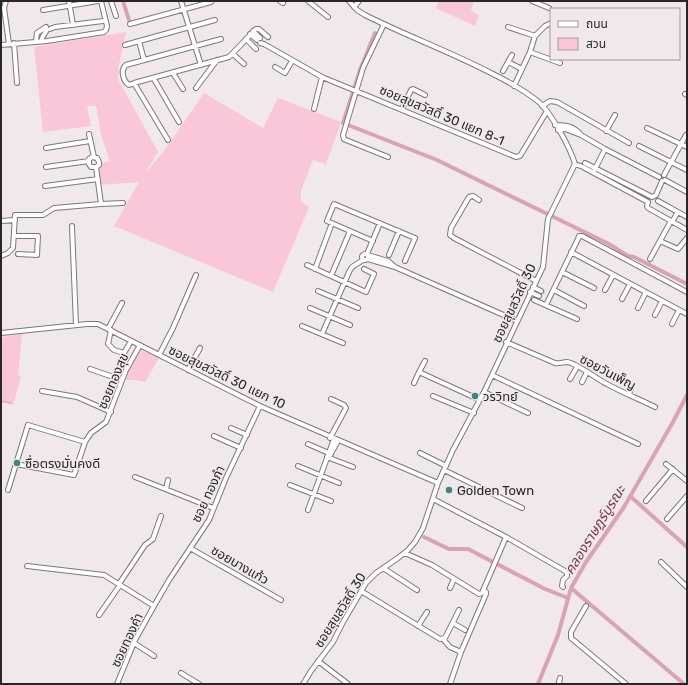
<svg xmlns="http://www.w3.org/2000/svg" width="688" height="685" viewBox="0 0 688 685" font-family="Rubik,'Noto Sans Thai',sans-serif">
	<rect width="100%" height="100%" fill="#f0e8eb"/>
	<!-- green -->
	<path fill="#fac6d9" d="M439,1H474L471,10L479,15L475,26L436,8Z
		M126,32L119,65L118,79L158,152L145,173L164,151L204,93L263,128L278,98L341,122L326,164L313,160L301,191V202L309,207L273,292L114,226L139,182L99,185L97,168L100,163L110,161L101,135L96,106H87L91,126L43,132L34,47Z
		M22,334L18,375L21,377L13,405L1,402V337Z
		M141,350L159,358L145,382L136,380H126C127,369 135,359 141,350Z"/>
	<g fill="none" stroke-linecap="round" stroke-linejoin="round">
		<!-- stream -->
		<path stroke="#daa2b7" stroke-width="1" d="M1,401L11,403"/>
		<!-- canal -->
		<path stroke="#daa2b7" stroke-width="4" d="M123,1L129,20
			M375,33L360,70L343,123L437,160L609,244L628,256L634,257L687,284
			M630,496L687,547
			M424,537L449,549H468L545,589L568,598
			M571,588L684,684
			M538,684L558,635L571,588L586,562L624,507L673,422L687,395"/>
		<!-- minor-tunnel -->
		<path stroke="#c8c1c4" stroke-width="4" stroke-dasharray="4 2" stroke-linecap="butt" d="M541,291L546,294"/>
		<!-- minor casing -->
		<g stroke="#7e7779" stroke-width="6">
			<path id="minor" d="M6,1L4,8L9,44
				M69,1L73,25
				M111,1L116,16
				M181,1L201,65
				M280,1L283,3
				M308,1L328,17
				M532,1L549,8
				M354,7L359,1
				M43,10L98,1
				M130,24L211,2
				M384,24L363,68L343,135L344,139L346,140L388,157
				M508,27L535,36L530,52L514,86
				M50,29L55,27L103,21
				M253,31L260,38
				M250,34L257,40
				M535,36L545,26L551,23
				M221,39L126,65C120,70 123,81 129,85L134,83L229,57L256,29H259L268,37
				M246,39L256,49
				M36,41L37,33L46,27
				M41,41L43,36L47,30
				M139,41L144,60
				M14,43L17,83
				M260,43L264,44L322,77L516,157L520,156L547,111
				M1,45L47,41L104,32L106,30L107,26L101,1
				M125,45L215,20
				M530,52L560,63
				M233,54L244,64
				M508,62L522,69
				M275,67L285,73L292,61
				M503,71L512,55
				M173,73L183,89
				M154,79L179,122
				M134,83L168,140
				M196,88L217,60
				M685,94L687,95
				M542,106L550,101L557,102L629,143
				M314,109L322,77
				M402,109L411,90L413,89L425,95
				M555,125C566,125 574,126 581,135L565,129L558,130
				M647,128L687,147
				M606,131L615,115
				M89,134L94,157
				M581,135L605,149L659,177
				M639,146L687,170
				M46,148L90,141
				M585,163L652,197L656,195L662,181
				M575,164L583,167L648,202L647,206L648,208L687,230
				M46,167L89,161
				M595,169L605,149
				M664,175L686,135
				M665,180L687,192
				M45,186L98,179
				M479,200L473,196L469,197L451,228L450,235L454,238L536,281
				M658,201L687,217
				M101,204L123,203
				M673,220L678,212
				M1,221L15,220
				M72,226L76,325
				M14,236H38L37,255L18,254
				M373,241L327,221L334,204L415,238L405,261
				M660,241L678,249L687,238
				M571,252L687,314
				M362 257a3 3 0 1 1 6 0a3 3 0 1 1-6 0Z
				M367,254L380,223
				M368,255L388,261L395,267
				M389,255L399,231
				M1,256L8,253L13,248L15,215H43L54,208L101,204L96,167L99,165V162L97,158L92,157L89,159V164L91,167H96
				M368,259L395,267L517,321
				M650,259L671,221
				M307,265L366,292L374,274L364,269
				M315,269L332,223
				M562,272L594,288
				M331,276L350,231
				M533,287L541,291
				M554,290L584,306
				M605,290L613,275
				M318,291L358,308
				M530,292L539,296
				M622,299L630,284
				M534,300L577,319
				M546,305L578,239L579,236H582L687,292
				M310,308L350,325
				M638,308L646,292
				M655,315L662,301
				M672,324L679,310
				M302,326L343,343
				M108,329L122,303
				M111,330L108,344L114,350L124,353L131,341
				M1,333L87,324H98L260,406L438,483
				M322,334L349,272L352,267L363,260
				M506,342L555,363C559,364 563,362 567,362C577,363 598,380 607,384C623,393 639,399 655,407
				M159,355L173,328L196,275
				M90,369L122,380
				M188,370L200,348
				M419,372L425,361
				M492,375L638,444
				M570,379L577,367
				M582,382L587,372
				M414,383L419,372L480,400
				M42,391L77,397L111,412
				M484,392L528,413
				M629,395L631,388
				M433,396L474,413
				M231,428L247,435
				M214,436L241,448
				M330,438L346,408L344,405L331,399
				M308,444L331,454
				M420,453L446,466
				M330,455L338,441
				M327,457L353,467
				M16,464L74,475L85,442L91,433L106,422L126,370L140,345
				M666,464L687,481
				M298,466L339,483
				M444,470L522,508
				M135,477L213,508
				M290,485L331,501
				M166,489L168,480
				M8,490L28,425L85,442
				M433,499L506,537L565,571L567,573V576L563,580L562,586L563,587
				M646,501L673,469
				M308,510L334,439
				M667,519L687,496
				M190,548L281,600
				M405,553L432,565L479,594L482,593L506,537
				M661,562L687,587
				M27,566L104,575L154,606
				M383,568L417,590
				M119,584L145,545L153,539L161,516
				M450,588L454,579
				M361,591L440,639L445,638L459,610
				M586,606L571,632V638L626,684
				M99,615L120,585
				M453,623L465,630
				M418,626L427,612
				M443,639L450,647L461,652
				M134,643L154,656
				M318,661L348,684
				M181,673L199,684
				M560,678L559,682L560,684
				M117,684L135,640L154,606L169,580L209,520L226,478L260,406
				M303,684L311,671L333,642L343,622L366,583L376,573L398,558L408,550L415,542L423,528L438,483L453,450L484,392L543,267L548,219L575,164C570,147 552,115 540,103C526,91 509,82 493,74C451,52 407,36 365,15L357,10L349,1
				M450,684L461,652L486,594V592L483,590"/>
		</g>
		<!-- minor -->
		<use href="#minor" stroke="#fff" stroke-width="4"/>
	</g>
	<!-- markers -->
	<g fill="#3e8685" stroke="#f0e8eb" stroke-width="1.5">
		<circle cx="475" cy="396" r="4"/>
		<circle cx="17" cy="463" r="4"/>
		<circle cx="449" cy="490" r="4"/>
	</g>
	<g text-anchor="middle" dominant-baseline="central" stroke-width="3" stroke-linejoin="round" paint-order="stroke">
		<!-- street labels -->
		<g font-size="13" fill="#2a2627" stroke="#f0e8eb">
			<text transform="translate(442 115) rotate(23)">ซอยสุขสวัสดิ์ 30 แยก 8-1</text>
			<text transform="translate(514 303) rotate(-65)">ซอยสุขสวัสดิ์ 30</text>
			<text transform="translate(608 372) rotate(28)">ซอยวันเพ็ญ</text>
			<text transform="translate(227 377) rotate(26)">ซอยสุขสวัสดิ์ 30 แยก 10</text>
			<text transform="translate(113 381) rotate(-67)">ซอยทองสุข</text>
			<text transform="translate(208 494) rotate(-65)">ซอย ทองภํา</text>
			<text transform="translate(240 565) rotate(30)">ซอยบางแก้ว</text>
			<text transform="translate(340 610) rotate(-58)">ซอยสุขสวัสดิ์ 30</text>
			<text transform="translate(127 640) rotate(-65)">ซอยทองคำ</text>
		</g>
		<!-- poi labels -->
		<g font-size="13" fill="#2a2627" stroke="#f0e8eb" text-anchor="start">
			<text x="483" y="396">วรวิทย์</text>
			<text x="25" y="463">ซื่อตรงมั่นคงดี</text>
			<text x="457" y="490">Golden Town</text>
		</g>
		<!-- water labels -->
		<g font-size="14" font-style="italic" fill="#793553" stroke="#f0e8eb">
			<text transform="translate(595 530) rotate(-58)">คลองราษฎร์บูรณะ</text>
		</g>
	</g>
	<!-- border -->
	<rect width="688" height="685" fill="none" stroke="#2a2627" stroke-width="4"/>
	<!-- legend -->
	<rect x="550" y="8" width="130" height="52" fill="#f0e8eb" stroke="#a19a9d"/>
	<rect x="558" y="21" width="20" height="6" fill="#ffffff" stroke="#a19a9d"/>
	<text x="586" y="28" font-size="12" fill="#2a2627">ถนน</text>
	<rect x="558" y="38" width="20" height="12" fill="#fac6d9" stroke="#a19a9d"/>
	<text x="586" y="48" font-size="12" fill="#2a2627">สวน</text>
</svg>
